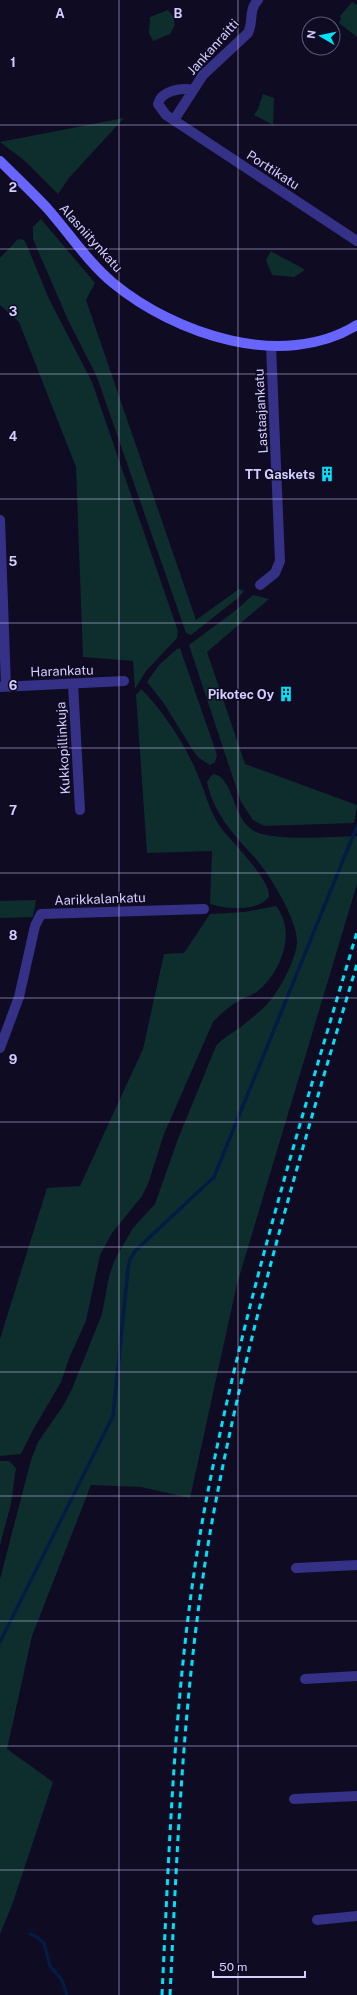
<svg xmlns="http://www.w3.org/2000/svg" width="357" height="1995" viewBox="0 0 357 1995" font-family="'Public Sans',sans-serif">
	<rect width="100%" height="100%" fill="#0f0b23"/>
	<!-- green -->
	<path fill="#0e2e2d" d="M352,2L357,5V37L339,23L341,19L340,16Z
		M168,10L173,16L175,25L170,34L153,41L149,33L150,17Z
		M263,94L274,98L273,125L254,115L258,109Z
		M124,118L68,179L58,194L25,161L0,142Z
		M41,219L95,283L86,300L196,620L239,589L244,591L238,598L191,635L186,633L97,377L68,320L33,239V227Z
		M18,239L24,240L26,243L49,299L92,382L178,631L177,638L146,671L135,689L133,661L83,657L76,467L19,322L0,305V258Z
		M271,251C283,259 293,262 305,270L294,277L272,275L266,260Z
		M253,595L269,599L207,652L245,764L357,805L354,823L264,826L253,820L241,802L189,645L235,611Z
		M180,648L217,755L215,762L210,765L199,758L194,752L163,702L147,682L159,665L177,649Z
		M141,689C163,710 188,749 199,778C206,795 210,812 221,828C232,842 271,880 269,897C257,912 226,909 210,904L212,851L147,853L136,695Z
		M214,774C235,779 232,821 256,832C276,841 333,837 357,836V884L237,1284L190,1498L141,1487L91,1485L32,1636L7,1749L53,1782L12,1905L0,1934V1579L31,1460L38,1442L63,1406L72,1389L102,1314L109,1277L114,1261L133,1228L155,1204L178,1139L216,1046C224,1037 233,1033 242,1026C252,1018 266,1007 273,997C282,985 297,957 297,941C297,919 270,875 255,858C235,836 213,813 207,782L210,777Z
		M36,900L33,917L0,918V901Z
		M276,906C297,932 281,972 258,991C253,995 247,996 242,999C231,1005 221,1013 213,1022L164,1134L148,1184L142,1196L112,1233L100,1255L86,1321L70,1356L61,1382L33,1430L21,1454L0,1456V1339L47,1188L80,1186L143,1049L164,954L184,953L210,914L245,912Z
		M0,1461H9L16,1468L11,1504L0,1545Z"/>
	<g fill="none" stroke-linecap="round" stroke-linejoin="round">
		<!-- stream -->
		<path stroke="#041b43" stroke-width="3.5" d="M0,1642L113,1416L128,1269L130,1259L136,1250L214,1177L357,826
			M30,1934L37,1937L44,1943L50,1966L62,1980L67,1995"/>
		<!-- street -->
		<path stroke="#343187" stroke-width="10" d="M193,90C181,87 161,91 158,104L166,115L357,241
			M174,120L203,75L248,33C254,21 248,10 258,0
			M0,520L6,686
			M260,585L275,573L280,561L271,346
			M73,684L80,810
			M0,687L124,681
			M0,1048L19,997L35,926L41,914L204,909
			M296,1568L357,1565
			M305,1679L357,1676
			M294,1799L357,1796
			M317,1920L357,1916"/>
		<!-- secondary -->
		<path stroke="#6865ff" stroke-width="10" d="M0,161C16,177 32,192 47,208C69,233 87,261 113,283C175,334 283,371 357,325"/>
		<!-- rail -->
		<path stroke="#00e1f9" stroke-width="3" stroke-dasharray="6 5" stroke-linecap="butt" d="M162,1995C170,1834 175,1671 204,1512C241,1315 300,1123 357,932
			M170,1995C178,1833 184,1671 214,1511C249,1325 303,1145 357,964"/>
	</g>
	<!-- grid -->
	<path fill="none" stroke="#d3ceff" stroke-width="1" stroke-opacity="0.55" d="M119,0V1995M238,0V1995M0,125H357M0,249H357M0,374H357M0,499H357M0,623H357M0,748H357M0,873H357M0,998H357M0,1122H357M0,1247H357M0,1372H357M0,1496H357M0,1621H357M0,1746H357M0,1870H357"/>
	<!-- icons -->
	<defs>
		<g id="building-bare" transform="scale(1.2)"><path d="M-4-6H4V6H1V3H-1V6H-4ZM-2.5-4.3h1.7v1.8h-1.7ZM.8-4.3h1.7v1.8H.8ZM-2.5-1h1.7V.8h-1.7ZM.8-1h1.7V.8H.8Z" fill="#00e1f9" stroke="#0f0b23" stroke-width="2.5" paint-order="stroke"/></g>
	</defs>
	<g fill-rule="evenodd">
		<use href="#building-bare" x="327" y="474"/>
		<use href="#building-bare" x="286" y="694"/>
	</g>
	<g text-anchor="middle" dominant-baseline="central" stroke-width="3" stroke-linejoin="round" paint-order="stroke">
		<!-- street labels -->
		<g font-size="13" fill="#d3ceff" stroke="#0f0b23">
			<text transform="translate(213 47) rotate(-48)">Jankanraitti</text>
			<text transform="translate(273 170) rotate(33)">Porttikatu</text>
			<text transform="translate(91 238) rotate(48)">Alasniitynkatu</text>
			<text transform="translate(261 411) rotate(-93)">Lastaajankatu</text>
			<text transform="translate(62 671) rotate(-2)">Harankatu</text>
			<text transform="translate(63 748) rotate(-93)">Kukkopillinkuja</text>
			<text transform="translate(100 899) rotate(-2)">Aarikkalankatu</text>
		</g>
		<!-- poi labels -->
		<g font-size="13" font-weight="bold" fill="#d3ceff" stroke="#0f0b23" text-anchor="end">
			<text x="315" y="474">TT Gaskets</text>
			<text x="274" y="694">Pikotec Oy</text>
		</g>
	</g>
	<g font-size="13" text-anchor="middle" font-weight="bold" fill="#d3ceff" stroke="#0f0b23" stroke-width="3" stroke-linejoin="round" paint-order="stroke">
		<text x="60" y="18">A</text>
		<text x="178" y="18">B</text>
		<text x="13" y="67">1</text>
		<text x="13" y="192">2</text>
		<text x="13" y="316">3</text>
		<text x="13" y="441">4</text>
		<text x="13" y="566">5</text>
		<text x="13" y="690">6</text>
		<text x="13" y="815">7</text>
		<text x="13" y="940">8</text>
		<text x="13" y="1064">9</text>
	</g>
	<!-- north arrow -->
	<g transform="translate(321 36) rotate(279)"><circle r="19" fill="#0f0b23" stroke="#5d597b"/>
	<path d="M0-3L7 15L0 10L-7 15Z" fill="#00e1f9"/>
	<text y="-6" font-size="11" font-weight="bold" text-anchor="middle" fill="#d3ceff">N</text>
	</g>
	<!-- scale -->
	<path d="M213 1971v6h92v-6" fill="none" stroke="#d3ceff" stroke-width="2"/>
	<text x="219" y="1971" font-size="12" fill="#d3ceff" stroke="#0f0b23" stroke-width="3" paint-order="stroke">50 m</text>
</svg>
